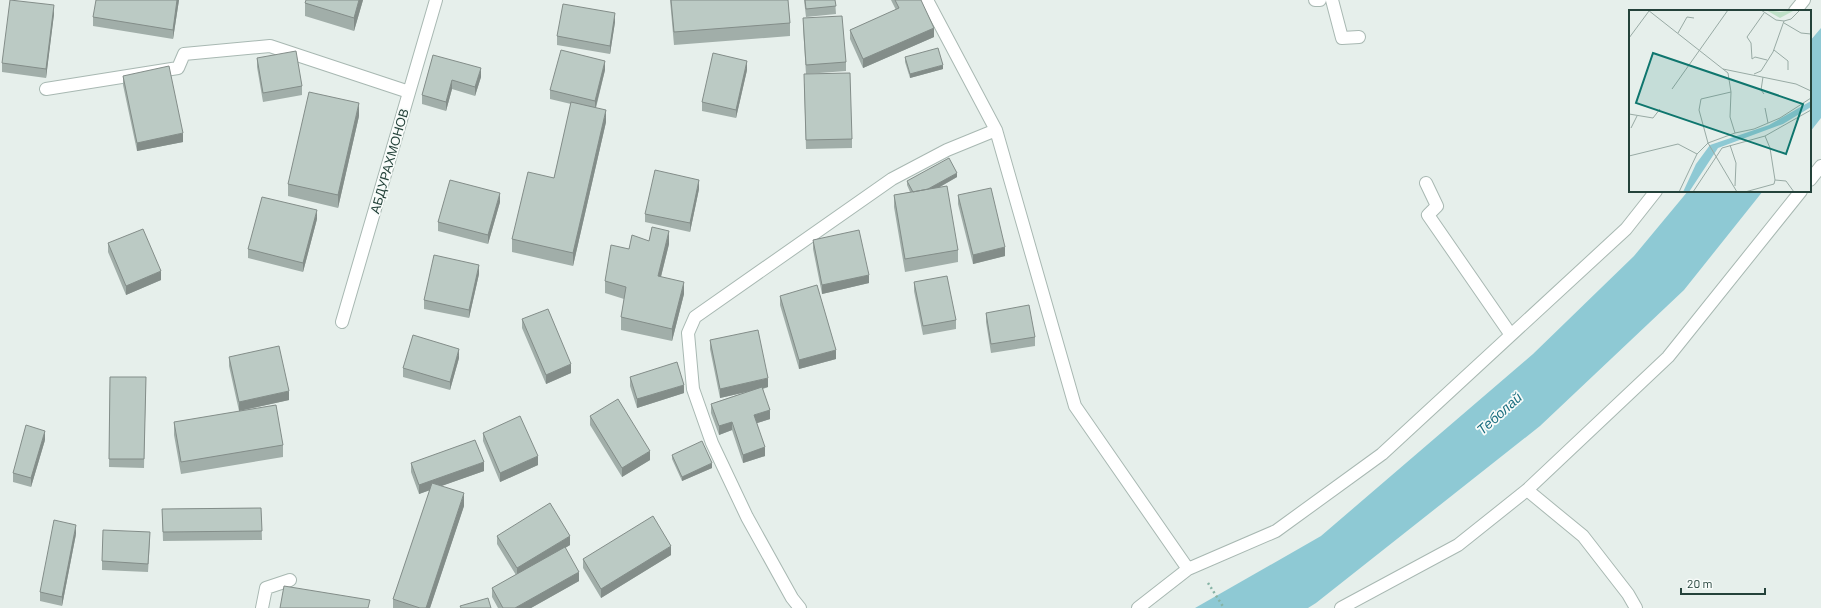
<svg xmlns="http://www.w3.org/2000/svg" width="1821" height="608" viewBox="0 0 1821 608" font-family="Barlow,sans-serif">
	<rect width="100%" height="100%" fill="#e6efeb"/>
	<!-- water -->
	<path fill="#8ec9d4" d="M1821,28V118L1810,132V41Z
		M1688,191H1763L1684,290L1540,426L1316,603L1308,608H1195L1321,536L1533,354L1634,256Z"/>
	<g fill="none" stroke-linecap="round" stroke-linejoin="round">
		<!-- minor casing -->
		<g stroke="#a8b8b2" stroke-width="14">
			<path id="minor" d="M927,0L996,130L1075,406L1188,569L1138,608
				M1315,0H1320
				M1332,0L1342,38L1359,37
				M1795,11L1804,0
				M46,89L178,68L184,54L270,46L409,92
				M1810,180L1821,166
				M1426,183L1437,206L1428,215L1511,335
				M342,322L436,0
				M1527,490L1583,536L1628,594L1636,608
				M1188,569L1276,531L1382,454L1626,229L1656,191
				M262,608L266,588L290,580
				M800,608L792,598L747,517L712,443L693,389L688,333L695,317L892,179L947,150L996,130
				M1341,608L1458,545L1527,490L1668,357L1801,191"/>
		</g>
		<!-- path -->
		<path stroke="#86b3a5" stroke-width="2.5" stroke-dasharray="2 3" stroke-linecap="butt" d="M1208,583L1224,608"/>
		<!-- minor -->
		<use href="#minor" stroke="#fff" stroke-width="12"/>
	</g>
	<!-- wall -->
	<path fill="#a1aea9" d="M179,0L173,39L93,26V17Z
		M363,0L354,31L305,16V3Z
		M670,0H788L790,23V36L674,45Z
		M804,0H835L836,14L806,17Z
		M891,0H921L934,37L863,68L850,39V30L896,10Z
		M54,14L46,78L2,72V63Z
		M803,18L846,62V71L806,74L803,27Z
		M615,22L610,54L557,45V36Z
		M433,55L481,77L475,96L452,89L446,111L422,104V95Z
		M905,57L943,69L910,78L905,62Z
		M257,58L302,86V95L263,102L257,67Z
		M605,70L596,108L606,122L573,266L512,252V239L554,178L571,104L550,99V90Z
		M747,70L736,118L702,111V102Z
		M123,76L183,142L137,151L123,85Z
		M804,83L852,139V148L806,149Z
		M359,116L338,208L288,196V184Z
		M957,177L940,187L958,250V262L905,272L894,207V195L910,192L907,185V181Z
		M699,189L690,232L645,222V214Z
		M958,195L1005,256L973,264L958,204Z
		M500,202L488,244L438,231V222Z
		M317,219L303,272L248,258V249Z
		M813,240L869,283L822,294L813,249Z
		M649,241L669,244L661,277L684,294L672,341L621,330V317L624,299L605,293V281L629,249Z
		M108,243L161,280L126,295L108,252Z
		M479,274L469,318L424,309V300Z
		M914,282L956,320V329L923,335L914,291Z
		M780,296L836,359L799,369L780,305Z
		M986,313L1035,337V346L991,353L986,322Z
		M522,319L571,373L546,384L522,328Z
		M710,340L768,387L763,389L770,419L757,423L765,456L743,463L732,430L719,435L711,413V404L746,392L720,398L710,349Z
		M229,357L289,400L239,411L229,366Z
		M459,358L450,390L403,377V368Z
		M110,377H146L144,468L109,467Z
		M630,377L684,393L637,408L630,386Z
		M590,416L650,460L622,477L590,425Z
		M174,422L283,445V457L181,474L174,435Z
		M483,433L538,465L500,482L483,441Z
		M45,440L31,487L13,482V473Z
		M672,455L712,468L682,481L672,459Z
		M411,463L484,471L441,486L464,506L430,608H393V599L430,490L419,494L411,472Z
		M261,508L262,540L163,541L162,509Z
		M76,534L62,606L40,601V592Z
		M497,536L570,545L565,548L579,581L531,608H498L492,597V588L516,575L497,544Z
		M150,540L148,572L102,570V561Z
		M671,555L601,598L583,568V559Z"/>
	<!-- shaded-wall -->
	<path fill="#838d89" d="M177,0H179L173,39V30Z
		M359,0H363L354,31V18Z
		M54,5V14L46,78V69Z
		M615,13V22L610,54V46Z
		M934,28V37L863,68V59Z
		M605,61V70L595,110V101Z
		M747,61V70L736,118V110Z
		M943,65V69L910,78V74Z
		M481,68V77L475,96V87Z
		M452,80V89L446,111V102Z
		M359,103V116L338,208V195Z
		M606,110V122L573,266V253Z
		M183,133V142L137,151V143Z
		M957,173V177L915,201V196Z
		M699,180V189L690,232V223Z
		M500,193V202L488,244V235Z
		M317,210V219L303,272V263Z
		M669,231V244L658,288V276Z
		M1005,247V256L973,264V255Z
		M479,265V274L469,318V310Z
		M161,271V280L126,295V286Z
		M869,275V283L822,294V285Z
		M684,282V294L672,341V329Z
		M459,349V358L450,390V382Z
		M836,350V359L799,369V360Z
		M571,364V373L546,384V375Z
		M768,378V387L720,398V389Z
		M684,385V393L637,408V399Z
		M289,391V400L239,411V402Z
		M770,410V419L754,424V415Z
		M732,422V430L719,435V426Z
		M45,431V440L31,487V478Z
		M765,447V456L743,463V455Z
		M650,451V460L622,477V468Z
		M538,456V465L500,482V473Z
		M484,462V471L419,494V485Z
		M712,463V468L682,481V477Z
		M464,493V506L430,608H426Z
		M76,525V534L62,606V597Z
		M570,536V545L517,577V568Z
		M671,546V555L601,598V589Z
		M579,572V581L531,608H515Z"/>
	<!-- building -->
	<path fill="#bbcac4" stroke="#838d89" d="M10,0L54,5L46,69L2,63Z
		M96,0H177L173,30L93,17Z
		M306,0H359L354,18L305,3Z
		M671,0H788L790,23L674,32Z
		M805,0H835L836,6L806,9Z
		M895,0H921L934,28L863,59L850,30L899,8Z
		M563,4L615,13L610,46L557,36Z
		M842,16L846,62L806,65L803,18Z
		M938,48L943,65L910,74L905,57Z
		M561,50L605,61L595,101L550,90Z
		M296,51L302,86L263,93L257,58Z
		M713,53L747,61L736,110L702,102Z
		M433,55L481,68L475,87L452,80L446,102L422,95Z
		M169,66L183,133L137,143L123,76Z
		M850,73L852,139L806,140L804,74Z
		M309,92L359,103L338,195L288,184Z
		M571,102L606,110L573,253L512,239L528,172L554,178Z
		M949,158L957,173L928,189L913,192L907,181Z
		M655,170L699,180L690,223L645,214Z
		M450,180L500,193L488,235L438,222Z
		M947,186L958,250L905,259L894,195Z
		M991,188L1005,247L973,255L958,195Z
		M262,197L317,210L303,263L248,249Z
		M652,227L669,231L658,276L684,282L672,329L621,317L626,287L605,281L611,245L629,249L632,235L649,241Z
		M143,229L161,271L126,286L108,243Z
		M859,230L869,275L822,285L813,240Z
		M434,255L479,265L469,310L424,300Z
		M947,276L956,320L923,326L914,282Z
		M817,285L836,350L799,360L780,296Z
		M1029,305L1035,337L991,344L986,313Z
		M548,309L571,364L546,375L522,319Z
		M758,330L768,378L720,389L710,340Z
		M413,335L459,349L450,382L403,368Z
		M279,346L289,391L239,402L229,357Z
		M677,362L684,385L637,399L630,377Z
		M110,377H146L144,459H109Z
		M762,387L770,410L754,415L765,447L743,455L732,422L719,426L711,404Z
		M618,399L650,451L622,468L590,416Z
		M276,405L283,445L181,462L174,422Z
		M520,416L538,456L500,473L483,433Z
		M26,425L45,431L31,478L13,473Z
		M475,440L484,462L419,485L411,463Z
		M702,441L712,463L682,477L672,455Z
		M432,483L464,493L426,608H420L393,599Z
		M550,503L570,536L517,568L497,536Z
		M261,508L262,531L163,532L162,509Z
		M653,516L671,546L601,589L583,559Z
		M54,520L76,525L62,597L40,592Z
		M103,530L150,532L148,564L102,561Z
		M565,547L579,572L515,608H503L492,588Z
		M284,586L370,600L368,608H280Z
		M488,598L491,608H461L460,606Z"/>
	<g text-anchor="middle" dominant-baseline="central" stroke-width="3.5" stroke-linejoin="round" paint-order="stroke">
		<!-- street labels -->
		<g font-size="13" fill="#24423a" stroke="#f7fbf9">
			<text transform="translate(389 161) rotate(-74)">АБДУРАХМОНОВ</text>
		</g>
		<!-- water labels -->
		<g font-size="14" font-style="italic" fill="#1c6f80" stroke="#f7fbf9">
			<text transform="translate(1499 413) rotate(-42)">Теболай</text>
		</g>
	</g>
	<!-- overview -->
	<g transform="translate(1629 10)">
		<rect width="182" height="182" fill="#e6efeb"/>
		<path d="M137,0L151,2L166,0L151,8Z" fill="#bfe0c8"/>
		<path d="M182,91V97L154,114L89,138L60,182H54L67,154L81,135L140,115Z" fill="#8ec9d4"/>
		<path fill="none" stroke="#98aaa4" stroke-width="1" d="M19,0L99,63L102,82L101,107L106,123L79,133L68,144L50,182M132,0L147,10L155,11L162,9L171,0M135,3L118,27L122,33L123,49L126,47L138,50M155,13L172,23L182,24M49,23L58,7L65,8M0,28L20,1M145,40L159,51V60M94,59L167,74L182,81M125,64L132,61L144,42L155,11M134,67L132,80L135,84M43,79L99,0M102,82L72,89L70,100L79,133L108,182M136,98L139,113M0,104L24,108L31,99M2,118L8,106M106,123L125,119L151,108L182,88M136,126L141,138L146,170L157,171L165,182M101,135L107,153L106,176M0,146L49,134L68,144M64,182L93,138L136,126L182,100M116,182L145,174L146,170"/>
		<path fill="#0f766e" fill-opacity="0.15" stroke="#0f766e" stroke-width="2" d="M24,43L174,94L157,144L7,93Z"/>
		<rect width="182" height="182" fill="none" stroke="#24423a" stroke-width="2"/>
	</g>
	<!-- scale -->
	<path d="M1681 588v6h84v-6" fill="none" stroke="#24423a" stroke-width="2"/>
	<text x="1687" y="588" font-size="12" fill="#24423a" stroke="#f7fbf9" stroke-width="3" paint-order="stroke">20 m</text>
</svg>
